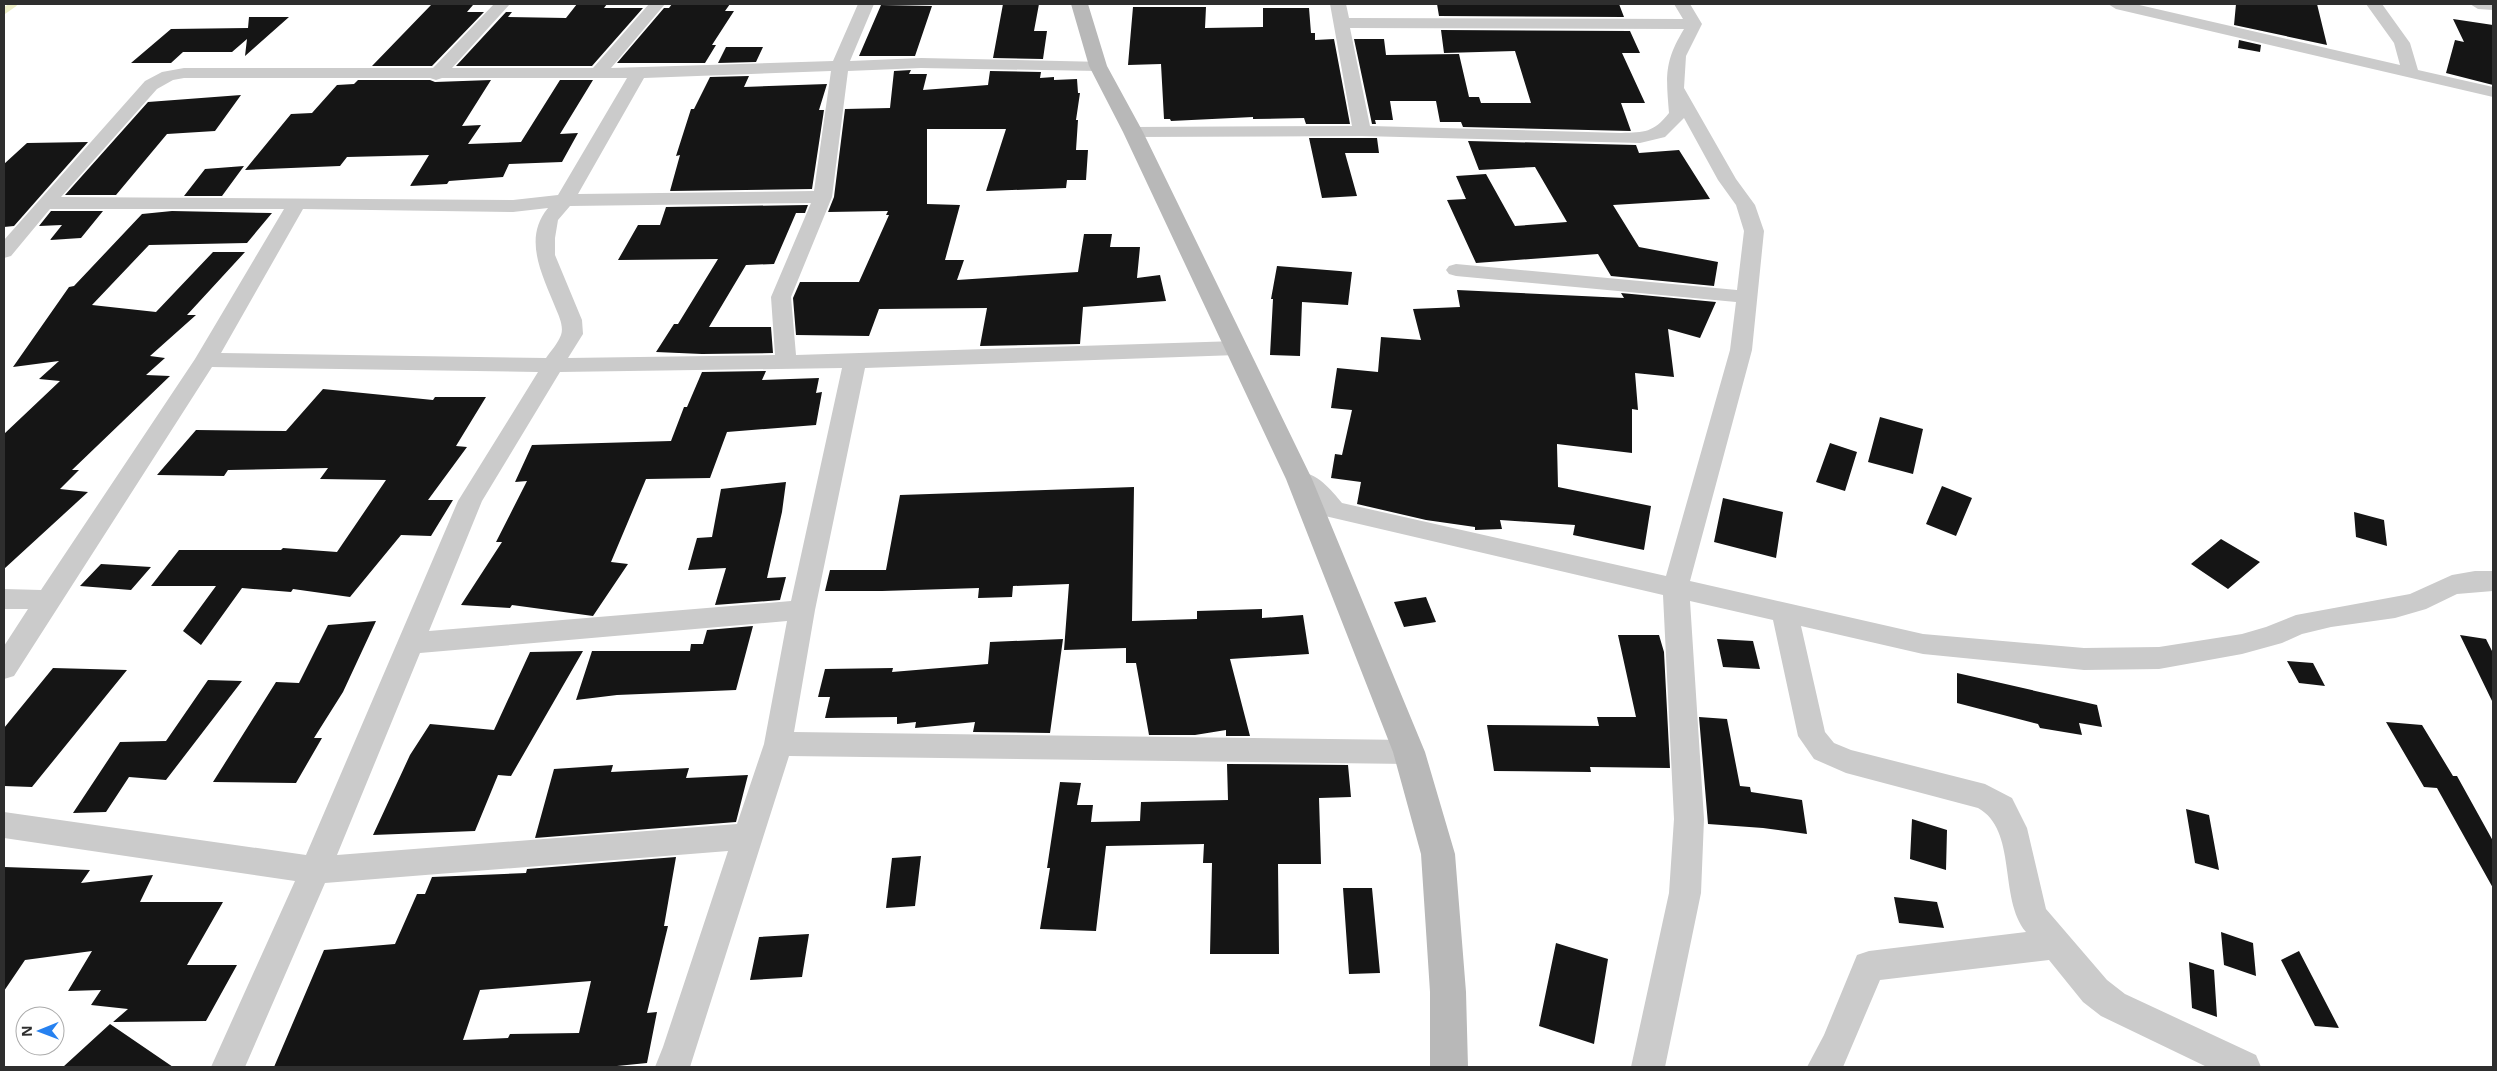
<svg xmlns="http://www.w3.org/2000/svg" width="2497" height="1071" viewBox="0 0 2497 1071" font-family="'Open Sans',sans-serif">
	<rect width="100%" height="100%" fill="#fff"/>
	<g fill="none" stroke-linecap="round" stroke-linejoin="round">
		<!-- stream -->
		<path stroke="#edeec6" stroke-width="6" d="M4,11L14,4"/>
	</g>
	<!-- building -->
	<path fill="#151515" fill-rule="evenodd" d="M577,4H607L604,8H643L592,66H456L506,12H512L508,17L566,18Z
		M672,4H730L725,11H734L712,45H716L705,63H617L664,8H669Z
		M1003,4H1039L1034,31H1047L1043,59L993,58Z
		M1437,4H1619L1624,17L1439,16Z
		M2236,4H2317L2327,45L2234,25Z
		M431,5H473L467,12H484L432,66H372Z
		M881,5L932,6L915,56H859Z
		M1133,7H1206L1205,28L1263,27V8H1309L1311,33H1315V40L1334,39L1350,124H1306L1304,118L1253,119V117L1171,121L1170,119H1164L1161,64L1128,65Z
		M249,17H289L245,56L247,39L232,52H183L171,63H131L171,29L248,28Z
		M2453,19L2493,25V85L2446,73L2455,40L2464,42Z
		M1441,30L1630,31L1640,53H1622L1645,103H1621L1631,131L1463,127L1461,122H1440L1436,101H1390L1393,120H1375L1376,124H1372L1354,39H1384L1386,55L1459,54L1469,97H1479L1481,103H1531L1515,51L1444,53Z
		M2239,40L2261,45L2260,52L2238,48Z
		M726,47H763L756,62L718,63Z
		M911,70L909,74H927L923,90L988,85L990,71L1041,72L1040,78L1054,77V80L1077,79L1078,93H1080L1076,120H1078L1076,150H1088L1086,180H1067L1066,188L986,191L1006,129H927V204L960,205L945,260H964L957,280L1078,272L1084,234H1112L1110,247H1140L1137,278L1160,275L1166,301L1083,307L1080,344L980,346L987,308L879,309L869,336L796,335L793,298L800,282H859L889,215H886L888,211L828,212L834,197L845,109L890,108L894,71Z
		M749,76L744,87L827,84L819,110H824L812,189L670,191L680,155L676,156L691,109H694L710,77Z
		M358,80H430L435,82L491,80L462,126L481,125L468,144L521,142L560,80H593L560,134L578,133L562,162L509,164L503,177L449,181L447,184L410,186L429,155L347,157L340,166L245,170L291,114L312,113L337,85L354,84Z
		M241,95L215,131L167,134L116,195H65L148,102Z
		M1309,138H1377L1379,153H1345L1357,196L1322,198Z
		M1468,141L1636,145L1639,153L1679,150L1710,199L1613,205L1639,247L1718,262L1714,286L1611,276L1598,254L1476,263L1447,200L1466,199L1456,176L1486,174L1515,226L1567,222L1535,167L1479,170Z
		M88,142L14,226L4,227V164L27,143Z
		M244,166L222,196H184L205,169Z
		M808,205L805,213H796L774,264L746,265L709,327H771L773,353L702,354L656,352L674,324H678L718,259L618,260L638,225H660L666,207Z
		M51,211H103L81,238L50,240L62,225L39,226Z
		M172,211L272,213L247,243L149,245L92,305L156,312L213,252H245L187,315H196L150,356L165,358L146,375L170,376L72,470H79L60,489L88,492L4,569V434L60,381L39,379L59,361L13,367L69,287L74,286L142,214Z
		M1277,266L1352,272L1348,305L1302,302L1300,356L1270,355L1273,299H1271Z
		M1457,290L1624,298L1621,293L1716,302L1700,338L1668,329L1674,377L1635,373L1638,410L1632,409V453L1557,444L1558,487L1651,506L1644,550L1573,535L1575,525L1500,520L1502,529L1475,530V527L1426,520L1357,504L1361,482L1331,478L1335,454L1342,455L1352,410L1331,408L1337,368L1378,372L1381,337L1421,340L1413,309L1460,307Z
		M766,371L762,380L819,378L816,393L822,392L816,425L727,432L710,478L646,479L611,562L628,564L593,616L512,605L510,608L461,605L502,542H496L527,481L515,482L532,445L671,441L684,407H687L702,372Z
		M323,389L433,400L435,397H486L456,446L467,447L428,500H453L431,536L401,535L350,597L293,589L291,592L242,588L201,645L183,631L216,586H151L179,550H281L283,548L337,552L386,480L320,479L328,468L228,470L224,476L157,475L196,430L286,431Z
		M1880,417L1923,429L1913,474L1868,462Z
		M1830,443L1857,452L1845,491L1816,482Z
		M786,482L782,512L767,578L786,577L780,600L715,605L726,568L688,570L697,538L712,537L721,489Z
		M1942,486L1972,498L1956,536L1926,524Z
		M1134,487L1132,621L1197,619V611L1262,609V618L1303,615L1309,654L1230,659L1250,736H1226V730L1195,735H1149L1136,663H1126V648L1064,650L1069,584L1013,586L1012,597L978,598L979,588L882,591H825L830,570H886L900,495Z
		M1723,498L1783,512L1776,558L1714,542Z
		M2354,512L2384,520L2387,546L2356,537Z
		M2221,539L2260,562L2228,589L2191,564Z
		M101,564L151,567L131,590L80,586Z
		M1426,597L1436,622L1404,627L1394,602Z
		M376,621L343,692L314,738H322L296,783L213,782L276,682L299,683L328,625Z
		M753,626L736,690L617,695L576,700L592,651H690L691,644H703L707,630Z
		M1618,635H1659L1664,652L1670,768L1590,767L1591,772L1494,771L1487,725L1599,726L1597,717H1636Z
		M2460,635L2486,639L2493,653V703Z
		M1063,639L1050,733L973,732L975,722L915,728L916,722L897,724V717L825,718L830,697H818L825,669L893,668L892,672L988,664L990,642Z
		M1717,639L1753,641L1760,669L1723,667Z
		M583,651L511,776L498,775L475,831L373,835L410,755L430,724L494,730L530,652Z
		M2287,661L2313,663L2325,686L2299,683Z
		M53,668L127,670L32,787L4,786V728Z
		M1957,673L2097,705L2102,727L2079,723L2082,735L2040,728L2038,724L1957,703Z
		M208,680L242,681L166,780L129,777L106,812L73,813L120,742L166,741Z
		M1699,717L1727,719L1740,786L1750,787L1751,792L1802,800L1807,834L1763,828L1708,824Z
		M2386,722L2422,725L2453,776H2457L2493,841V888L2437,788L2424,787Z
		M1227,764L1348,765L1351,797L1319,798L1321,864H1278L1279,954H1210L1212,863H1203L1204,844L1106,846L1096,931L1040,929L1050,868H1047L1060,782L1081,783L1077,805H1093L1091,822L1140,821L1141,802L1228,800Z
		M613,765L611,772L689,768L686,778L748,775L736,822L535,838L554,769Z
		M2186,809L2209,815L2219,870L2195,863Z
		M1912,819L1947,830L1946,870L1910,859Z
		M921,856L915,906L886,908L892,858Z
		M676,857L664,926H668L647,1013L657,1012L647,1063L607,1067H274L324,950L395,944L417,894H425L432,877L526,873L527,869ZM591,981L579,1033L510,1034L508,1038L463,1040L480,990Z
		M4,867L90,870L81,883L153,875L140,902H223L187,965H237L206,1021L113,1022L128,1009L91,1005L101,990L68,991L92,951L25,960L4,991Z
		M1343,888H1372L1380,973L1349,974Z
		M1894,897L1937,902L1944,928L1899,923Z
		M2221,932L2253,943L2256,976L2224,965Z
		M809,934L802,977L750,980L759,937Z
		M1556,943L1608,959L1594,1044L1539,1026Z
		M2299,951L2339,1028L2315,1026L2281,960Z
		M2189,962L2214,970L2217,1017L2192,1008Z
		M110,1024L173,1067H63Z"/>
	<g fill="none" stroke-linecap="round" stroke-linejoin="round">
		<!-- minor -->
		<path fill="#cbcbcb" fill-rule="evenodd" d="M494,4H510L452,68H593L649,4H665L611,68L833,61L858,4H874L850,61L921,58L1104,62L1106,66L1104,70L1098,71L921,68L848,71L832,197L791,297L796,355L1237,341L1245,343L1248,348L1245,353L1237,355L865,368L815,610L794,732L1409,740L1419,744L1423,752L1419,760L1409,764L789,756L690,1067H655L663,1047L728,851L325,883L245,1067H211L295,881L4,838V812L306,855L458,501L538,372L212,367L14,676L4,679V646L28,609H4V589L41,590L195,359L284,209H50L11,256L4,258V240L145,81L162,72L184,68H433ZM831,71L814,191L578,194L644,78ZM184,78H430L436,80L442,78H627L558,195L513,200L61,197L157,89L173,80ZM811,203L771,297L775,355L568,358L583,334L582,320L555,255V238L558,220L570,206ZM548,208C522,239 543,276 556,309C559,316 564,327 561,335C558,343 551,351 546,358L221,353L303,209L513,212ZM842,368L791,601L429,631L482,501L560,372ZM787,621L764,744L737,824L337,855L420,653Z
			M1330,4H1346L1349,18L1683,19L1674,4H1690L1702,24L1686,56L1684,88L1736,179L1755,205L1764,231L1752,350L1690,581L1923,634L2084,648L2159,647L2242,634L2266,627L2296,615L2410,594L2452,575L2475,571H2493V591L2457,594L2426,609L2395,618L2331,627L2302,634L2282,643L2242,654L2159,669L2084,670L1923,654L1801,626L1825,732L1834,743L1851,750L1985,784L2012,798L2027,828L2046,909L2107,980L2125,994L2256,1055L2261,1067H2207L2101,1016L2083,1002L2049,960L1880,980L1843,1067H1807L1824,1035L1857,955L1869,951L2026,932C1998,898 2018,830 1978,808L1846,773L1814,759L1798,736L1773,620L1690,601L1704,819L1701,893L1665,1067H1631L1669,893L1674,819L1663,595L1325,516L1311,499L1291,485L1287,479L1291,473C1312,467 1330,488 1342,503L1666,576L1730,350L1736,302L1456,276L1449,274L1446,270L1449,266L1456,264L1737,290L1744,231L1736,205L1718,180L1684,118L1665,137L1640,143L1362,136L1133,137L1127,136L1124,132L1127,128L1133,127L1352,126ZM1350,28L1684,29C1664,62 1666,76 1669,113C1653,133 1645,132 1621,133L1370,126Z
			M2108,4H2135L2400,65L2394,43L2366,4H2382L2410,43L2418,70L2493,87V97L2116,9Z
			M2470,4H2493V10L2478,9Z"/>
		<!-- secondary -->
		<path fill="#b8b8b8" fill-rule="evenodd" d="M1071,4H1088L1107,66L1143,132L1312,479L1425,752L1455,854L1466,992L1468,1067H1430V992L1421,854L1393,752L1286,479L1123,132L1089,66Z"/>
	</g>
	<!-- border -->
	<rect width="2497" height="1071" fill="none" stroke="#2e2e2e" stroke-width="10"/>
	<!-- north arrow -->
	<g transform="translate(40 1031) rotate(269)"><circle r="24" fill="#ffffff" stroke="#ababab"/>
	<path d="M0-4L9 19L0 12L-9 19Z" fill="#2681f0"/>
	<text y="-8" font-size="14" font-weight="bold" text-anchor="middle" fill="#2e2e2e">N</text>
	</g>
</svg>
